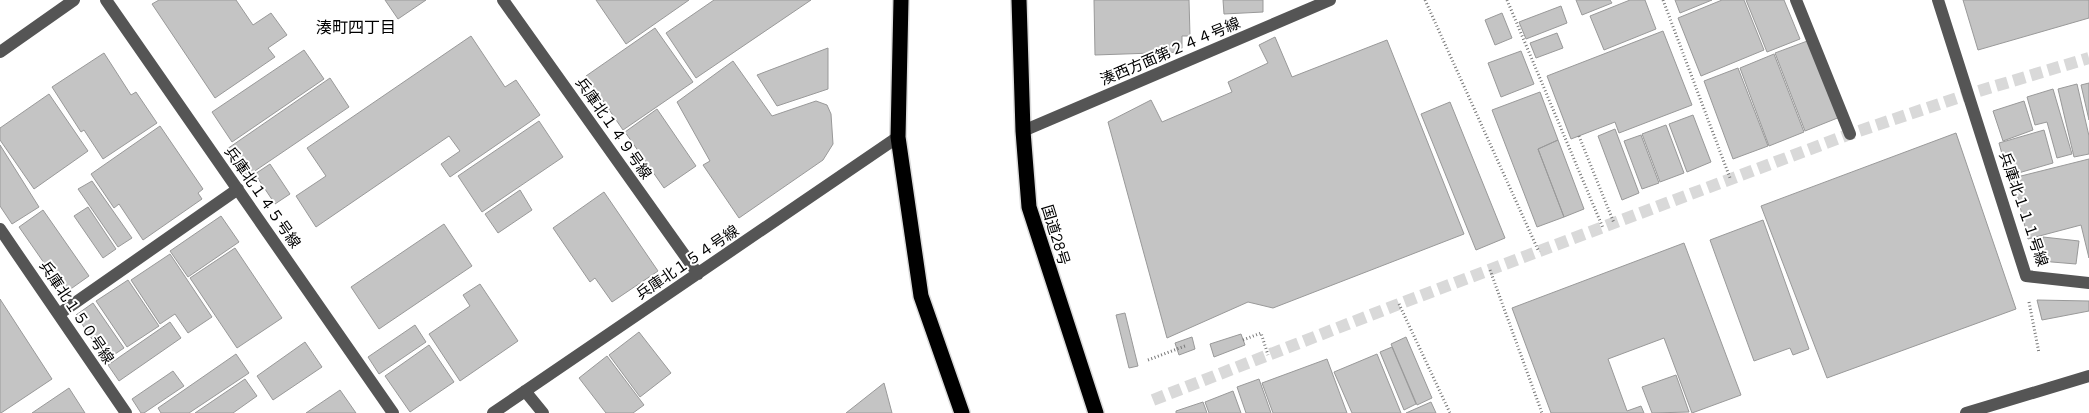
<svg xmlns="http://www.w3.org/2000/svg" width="2089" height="413" viewBox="0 0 2089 413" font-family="Manrope,'Noto Sans JP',sans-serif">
	<rect width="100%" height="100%" fill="#fff"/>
	<!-- building -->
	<path fill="#c4c4c4" stroke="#999" d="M159,0H236L253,25L271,13L287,35L268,48L275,57L215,98L152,4Z
		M385,0H426L398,19Z
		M596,0H689L626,44Z
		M714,0H811L696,78L666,33Z
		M1094,0H1189L1190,36H1182V52L1095,55Z
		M1223,0H1263V12L1224,14Z
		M1576,0H1610L1612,3L1582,15Z
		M1630,0H1645L1656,29L1604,50L1590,16Z
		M1675,0H1712L1680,13Z
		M1722,0H1744L1764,50L1701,76L1678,18Z
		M1746,0H1784L1800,39L1767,52Z
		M1963,0H2089V18L1978,50Z
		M1561,6L1567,23L1526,39L1519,22Z
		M1502,13L1512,38L1495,45L1485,20Z
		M655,28L693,82L623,130L586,76Z
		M1663,31L1692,105L1619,133L1615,122L1571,139L1547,76Z
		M1557,33L1563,48L1536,58L1530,43Z
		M471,36L505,87L516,80L540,115L450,177L441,164L460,151L449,136L316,227L296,196L326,176L307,148Z
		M1275,37L1292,77L1387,40L1464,234L1273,308L1248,302L1167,338L1108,122L1151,100L1162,122L1232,92L1228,82L1268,63L1259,45Z
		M1810,40L1840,117L1805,131L1775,53Z
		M828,48V89L777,106L757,75Z
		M304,50L324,79L232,142L212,112Z
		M1521,51L1534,84L1501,97L1488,63Z
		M104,53L131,95L136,92L157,123L103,159L84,130L81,132L52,87Z
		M1774,54L1804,132L1769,146L1740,68Z
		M733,61L772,116L816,101L827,105L831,114L833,144L823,160L739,218L703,165L710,161L677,102Z
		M1738,68L1768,146L1733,159L1704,81Z
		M330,78L349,107L246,177L227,149Z
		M2089,83V120L2081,85Z
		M2077,84L2089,136V154L2074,157L2058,89Z
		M2053,89L2072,154L2057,158L2047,122L2035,125L2027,97Z
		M1540,92L1558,140L1538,149L1564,217L1537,227L1492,110Z
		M49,94L88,151L34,189L0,140V128Z
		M2024,101L2033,130L2003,141L1993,111Z
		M1450,102L1505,238L1476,250L1421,114Z
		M657,109L696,166L664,188L625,132Z
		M1693,115L1711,162L1687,172L1669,124Z
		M539,121L563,157L482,212L458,176Z
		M1666,125L1684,173L1660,182L1642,134Z
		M160,126L203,189L198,193L202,199L143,240L119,204L114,208L91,174Z
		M1615,129L1639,193L1622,200L1598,136Z
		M2044,130L2053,163L2008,176L1999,143Z
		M1956,133L2016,309L1827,378L1761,206Z
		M1641,135L1659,183L1642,189L1624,141Z
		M1558,140L1584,209L1564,217L1538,149Z
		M0,145L39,207L12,224L0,206Z
		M2089,159V258L2081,225L2028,239L2013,178Z
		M270,164L290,194L275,204L255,174Z
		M92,181L132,238L118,247L78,189Z
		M520,190L532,210L498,233L485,214Z
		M604,192L658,271L612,302L595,278L590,282L553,228Z
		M88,207L116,249L103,258L74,216Z
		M43,210L89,276L65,293L19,227Z
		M221,216L239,242L188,277L170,251Z
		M1763,220L1809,349L1793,355L1790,348L1754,361L1710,240Z
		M444,224L472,266L379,329L351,287Z
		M2043,237L2079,241L2076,264L2040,261Z
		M1684,243L1741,395L1692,413L1664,338L1608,359L1627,411L1641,406L1644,413H1551L1512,308Z
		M235,248L282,318L237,348L190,278Z
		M170,254L212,317L188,333L175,314L160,324L131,280Z
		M128,280L159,326L127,347L96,301Z
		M480,284L518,341L460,381L429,334L470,306L463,295Z
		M0,299L52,379L1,413H0Z
		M2037,300L2089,301V311L2042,320Z
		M93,303L124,348L106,360L76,315Z
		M1125,313L1138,366L1129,368L1116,315Z
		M170,322L181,338L119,381L108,365Z
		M415,325L426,342L379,374L368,357Z
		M639,332L671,373L640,397L609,355Z
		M1241,334L1245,345L1214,357L1210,344Z
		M1192,337L1195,349L1179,355L1175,343Z
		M1406,337L1432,398L1417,405L1391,344Z
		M305,342L322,367L273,400L257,376Z
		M429,345L454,382L410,412L385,376Z
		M1392,347L1416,404L1404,410L1380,352Z
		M236,354L249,373L189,413H161L158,408Z
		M1377,354L1401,413H1352L1334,372Z
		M607,356L644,405L633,413H606L579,378Z
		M1327,359L1347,413H1273L1262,383Z
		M173,371L184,386L144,413H141L132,399Z
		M1676,375L1689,412L1652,413L1642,387Z
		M245,379L257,396L233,413H195Z
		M1259,379L1271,413H1246L1237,387Z
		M884,383L892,413H846Z
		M69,388L85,413H32Z
		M340,390L356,413H306Z
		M1233,391L1241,413H1209L1205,402Z
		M1203,402L1207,413H1176V411Z
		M1431,402L1436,413H1406Z"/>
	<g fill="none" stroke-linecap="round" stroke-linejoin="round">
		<!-- minor-tunnel -->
		<path stroke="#d9d9d9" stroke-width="12" stroke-dasharray="12 6" stroke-linecap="butt" d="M1153,400L1399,304L1850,134L1969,94L2089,58"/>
		<!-- highway casing -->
		<g stroke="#dbdbdb" stroke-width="18">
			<path id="highway" d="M901,0L898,137L921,296L962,413
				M1019,0L1023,131L1029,207L1096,413"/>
		</g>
		<!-- path -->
		<path stroke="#777" stroke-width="3" stroke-dasharray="1 2.5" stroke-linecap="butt" d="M1425,0L1539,252
			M1507,0L1603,228
			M1663,0L1730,178
			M1579,136L1614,223
			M1490,270L1542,413
			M2029,302L2039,353
			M1399,304L1450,413
			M1243,340L1261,333L1268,355
			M1148,360L1185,346"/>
		<!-- minor -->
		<path stroke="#555" stroke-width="12" d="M106,0L393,413
			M503,0L698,274
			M1796,0L1850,134
			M1938,0L2026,276L2089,283
			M0,52L74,0
			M1023,131L1330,0
			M0,229L126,413
			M59,314L238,189
			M525,391L543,413
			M493,413L898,137
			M1966,413L2089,376"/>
		<!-- highway -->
		<use href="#highway" stroke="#000" stroke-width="15"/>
	</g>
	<g text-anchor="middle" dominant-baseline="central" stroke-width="4" stroke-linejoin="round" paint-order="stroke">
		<!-- street labels -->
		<g font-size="15" fill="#000" stroke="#fff">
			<text transform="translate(1170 51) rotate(-23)">湊西方面第２４４号線</text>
			<text transform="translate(614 128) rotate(55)">兵庫北１４９号線</text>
			<text transform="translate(263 197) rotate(55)">兵庫北１４５号線</text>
			<text transform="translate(2024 209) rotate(71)">兵庫北１１１号線</text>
			<text transform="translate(1056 235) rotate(73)">国道28号</text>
			<text transform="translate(687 262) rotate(-34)">兵庫北１５４号線</text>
			<text transform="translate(77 312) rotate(56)">兵庫北１５０号線</text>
		</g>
		<!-- neighbourhood labels -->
		<g font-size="16" fill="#000" stroke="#fff">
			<text x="356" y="27">湊町四丁目</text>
		</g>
	</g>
</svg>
